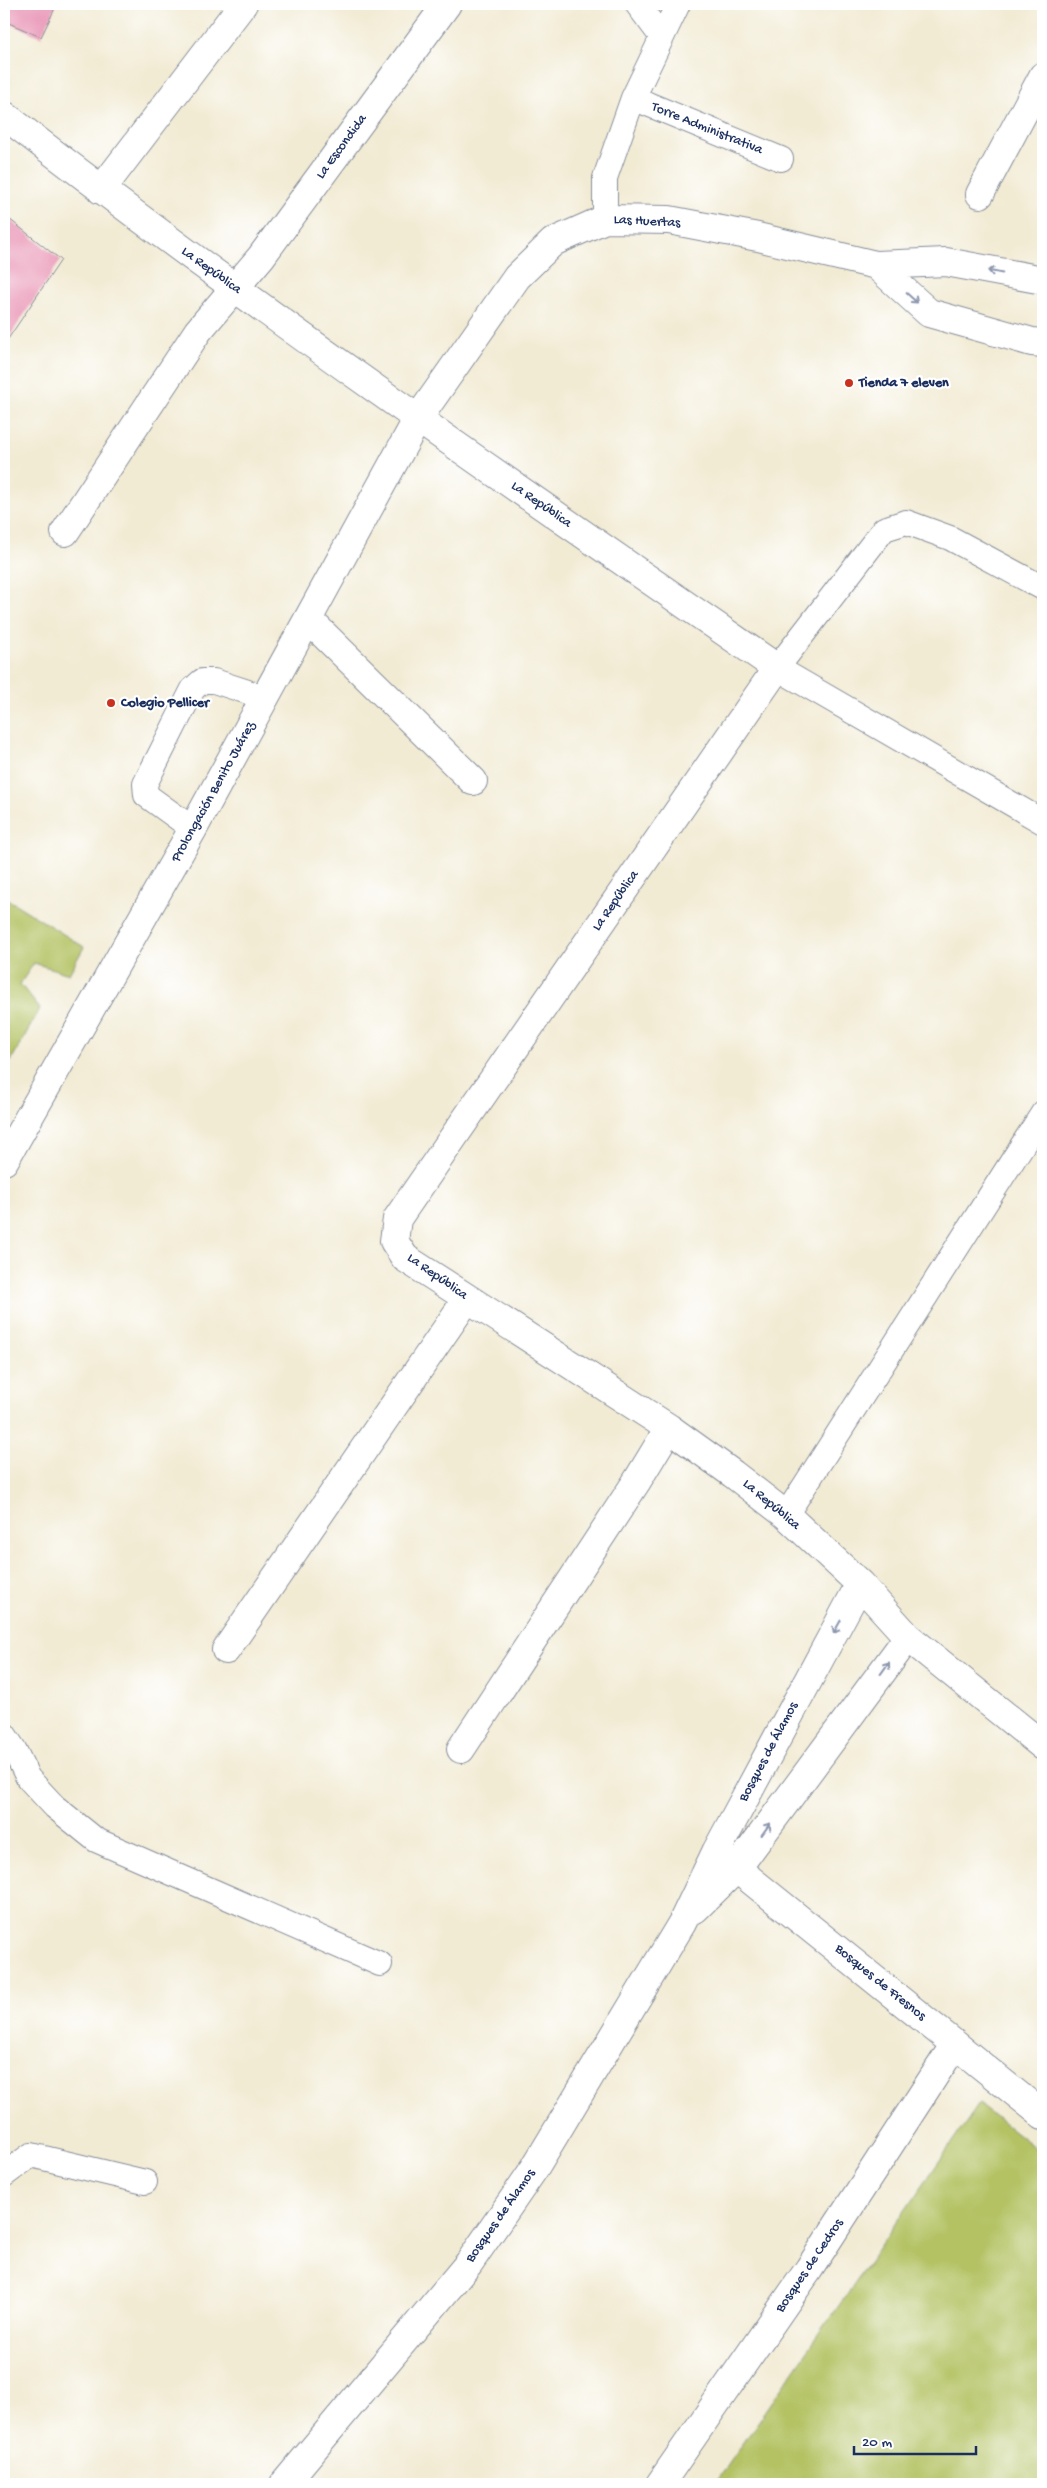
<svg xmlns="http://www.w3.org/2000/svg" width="1047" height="2488" viewBox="0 0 1047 2488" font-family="'Gochi Hand',sans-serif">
	<rect width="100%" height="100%" fill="#fff"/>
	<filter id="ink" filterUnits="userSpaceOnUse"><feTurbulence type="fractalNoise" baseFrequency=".02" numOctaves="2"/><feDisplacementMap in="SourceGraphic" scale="10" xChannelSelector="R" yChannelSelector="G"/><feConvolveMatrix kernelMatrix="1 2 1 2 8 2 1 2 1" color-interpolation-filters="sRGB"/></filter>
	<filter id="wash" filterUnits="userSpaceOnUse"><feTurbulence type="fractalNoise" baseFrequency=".0096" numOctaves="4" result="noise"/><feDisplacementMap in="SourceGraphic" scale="20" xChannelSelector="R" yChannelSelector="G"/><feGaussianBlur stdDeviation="1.12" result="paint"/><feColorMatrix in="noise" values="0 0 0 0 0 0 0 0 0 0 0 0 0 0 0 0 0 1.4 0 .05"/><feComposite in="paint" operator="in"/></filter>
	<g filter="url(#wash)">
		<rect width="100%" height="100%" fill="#f2ebd4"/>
		<!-- green -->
		<path fill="#b4c264" stroke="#687861" d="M4,897L84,947L69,974L34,963L20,984L40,1009L4,1073Z
			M979,2104L1043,2154V2484H715Z"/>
		<g id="blocks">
			<!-- building -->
			<path fill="#e996b6" d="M4,4H57L41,37L4,21Z
				M4,215L61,260L8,339L4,336Z"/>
		</g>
	</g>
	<g filter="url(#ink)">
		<use href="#blocks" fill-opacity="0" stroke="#868d99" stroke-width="1"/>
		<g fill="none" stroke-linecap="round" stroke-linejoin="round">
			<!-- lane casing -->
			<g stroke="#868d99" stroke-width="26">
				<path id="lane" d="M637,4L661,36
					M633,98L781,159
					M605,219V178L633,98L678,4
					M1043,588L950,538L906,522L884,529L777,668L1043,822
					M193,829L146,795L145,784L193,689L202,681H214L266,698
					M786,1515L1043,1113
					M4,1734L14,1749L28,1778L55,1807L96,1840L380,1964
					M4,2175L31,2155L145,2182"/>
			</g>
			<!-- street casing -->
			<g stroke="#868d99" stroke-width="30">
				<path id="street" d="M4,115C255,309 516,488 777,668L397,1219L394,1241L405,1258L669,1428L733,1474L786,1515L860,1584L908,1637L1043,1746
					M101,190L243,4
					M980,194L1043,76
					M876,265L929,313L1032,342L1043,343
					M65,532L198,331L261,257L447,4
					M309,620L473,781
					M4,1161L193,829L417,420L517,277L553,242L605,219L669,220L758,237L876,265L946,262L1043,280
					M226,1650L467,1299
					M461,1749L637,1481L669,1428
					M716,1852L1043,2115
					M695,1909L737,1868L908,1637
					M284,2484L469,2263L534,2169L682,1923L716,1852L860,1584
					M660,2484L809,2269L955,2044"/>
			</g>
			<!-- lane -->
			<use href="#lane" stroke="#fff" stroke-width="24"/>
			<!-- street -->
			<use href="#street" stroke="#fff" stroke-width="28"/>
		</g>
		<!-- one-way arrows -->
		<defs><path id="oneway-shaft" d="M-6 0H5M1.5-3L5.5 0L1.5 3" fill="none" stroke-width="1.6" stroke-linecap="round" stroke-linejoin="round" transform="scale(1.25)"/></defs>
		<g stroke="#8d97ae">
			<use href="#oneway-shaft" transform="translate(995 272) rotate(-169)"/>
			<use href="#oneway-shaft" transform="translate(912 298) rotate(42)"/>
			<use href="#oneway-shaft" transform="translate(837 1627) rotate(119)"/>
			<use href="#oneway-shaft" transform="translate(885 1668) rotate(-54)"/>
			<use href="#oneway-shaft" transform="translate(766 1829) rotate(-54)"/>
		</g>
	</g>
	<!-- markers -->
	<g fill="#c8321e" stroke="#fff" stroke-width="2">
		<circle cx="849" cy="383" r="5"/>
		<circle cx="111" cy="703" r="5"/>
	</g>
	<g text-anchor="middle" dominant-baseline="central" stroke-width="4.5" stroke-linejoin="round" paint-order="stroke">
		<!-- street labels -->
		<g font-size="14" fill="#1b2f5e" stroke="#fff">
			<text transform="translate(707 129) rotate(22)">Torre Administrativa</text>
			<text transform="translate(342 147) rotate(-54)">La Escondida</text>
			<text transform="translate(647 222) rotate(3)">Las Huertas</text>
			<text transform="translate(211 271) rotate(36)">La República</text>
			<text transform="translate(541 505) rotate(35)">La República</text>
			<text transform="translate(214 792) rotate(-61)">Prolongación Benito Juárez</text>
			<text transform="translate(616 901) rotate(-55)">La República</text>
			<text transform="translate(437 1277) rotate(35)">La República</text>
			<text transform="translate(771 1505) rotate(40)">La República</text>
			<text transform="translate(769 1752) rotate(-62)">Bosques de Álamos</text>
			<text transform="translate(880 1983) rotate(39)">Bosques de Fresnos</text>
			<text transform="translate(501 2216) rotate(-55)">Bosques de Álamos</text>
			<text transform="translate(810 2266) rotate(-56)">Bosques de Cedros</text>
		</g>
		<!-- poi labels -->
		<g font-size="14" font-weight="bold" fill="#1b2f5e" stroke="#fff" text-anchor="start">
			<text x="859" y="383">Tienda 7 eleven</text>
			<text x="121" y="703">Colegio Pellicer</text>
		</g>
	</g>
	<!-- margin -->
	<rect width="1047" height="2488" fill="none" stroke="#fff" stroke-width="20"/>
	<!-- scale -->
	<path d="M854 2446v8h122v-8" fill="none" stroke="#1b2f5e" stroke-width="2.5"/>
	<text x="862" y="2446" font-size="15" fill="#1b2f5e" stroke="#ffffff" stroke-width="4" paint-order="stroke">20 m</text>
</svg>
